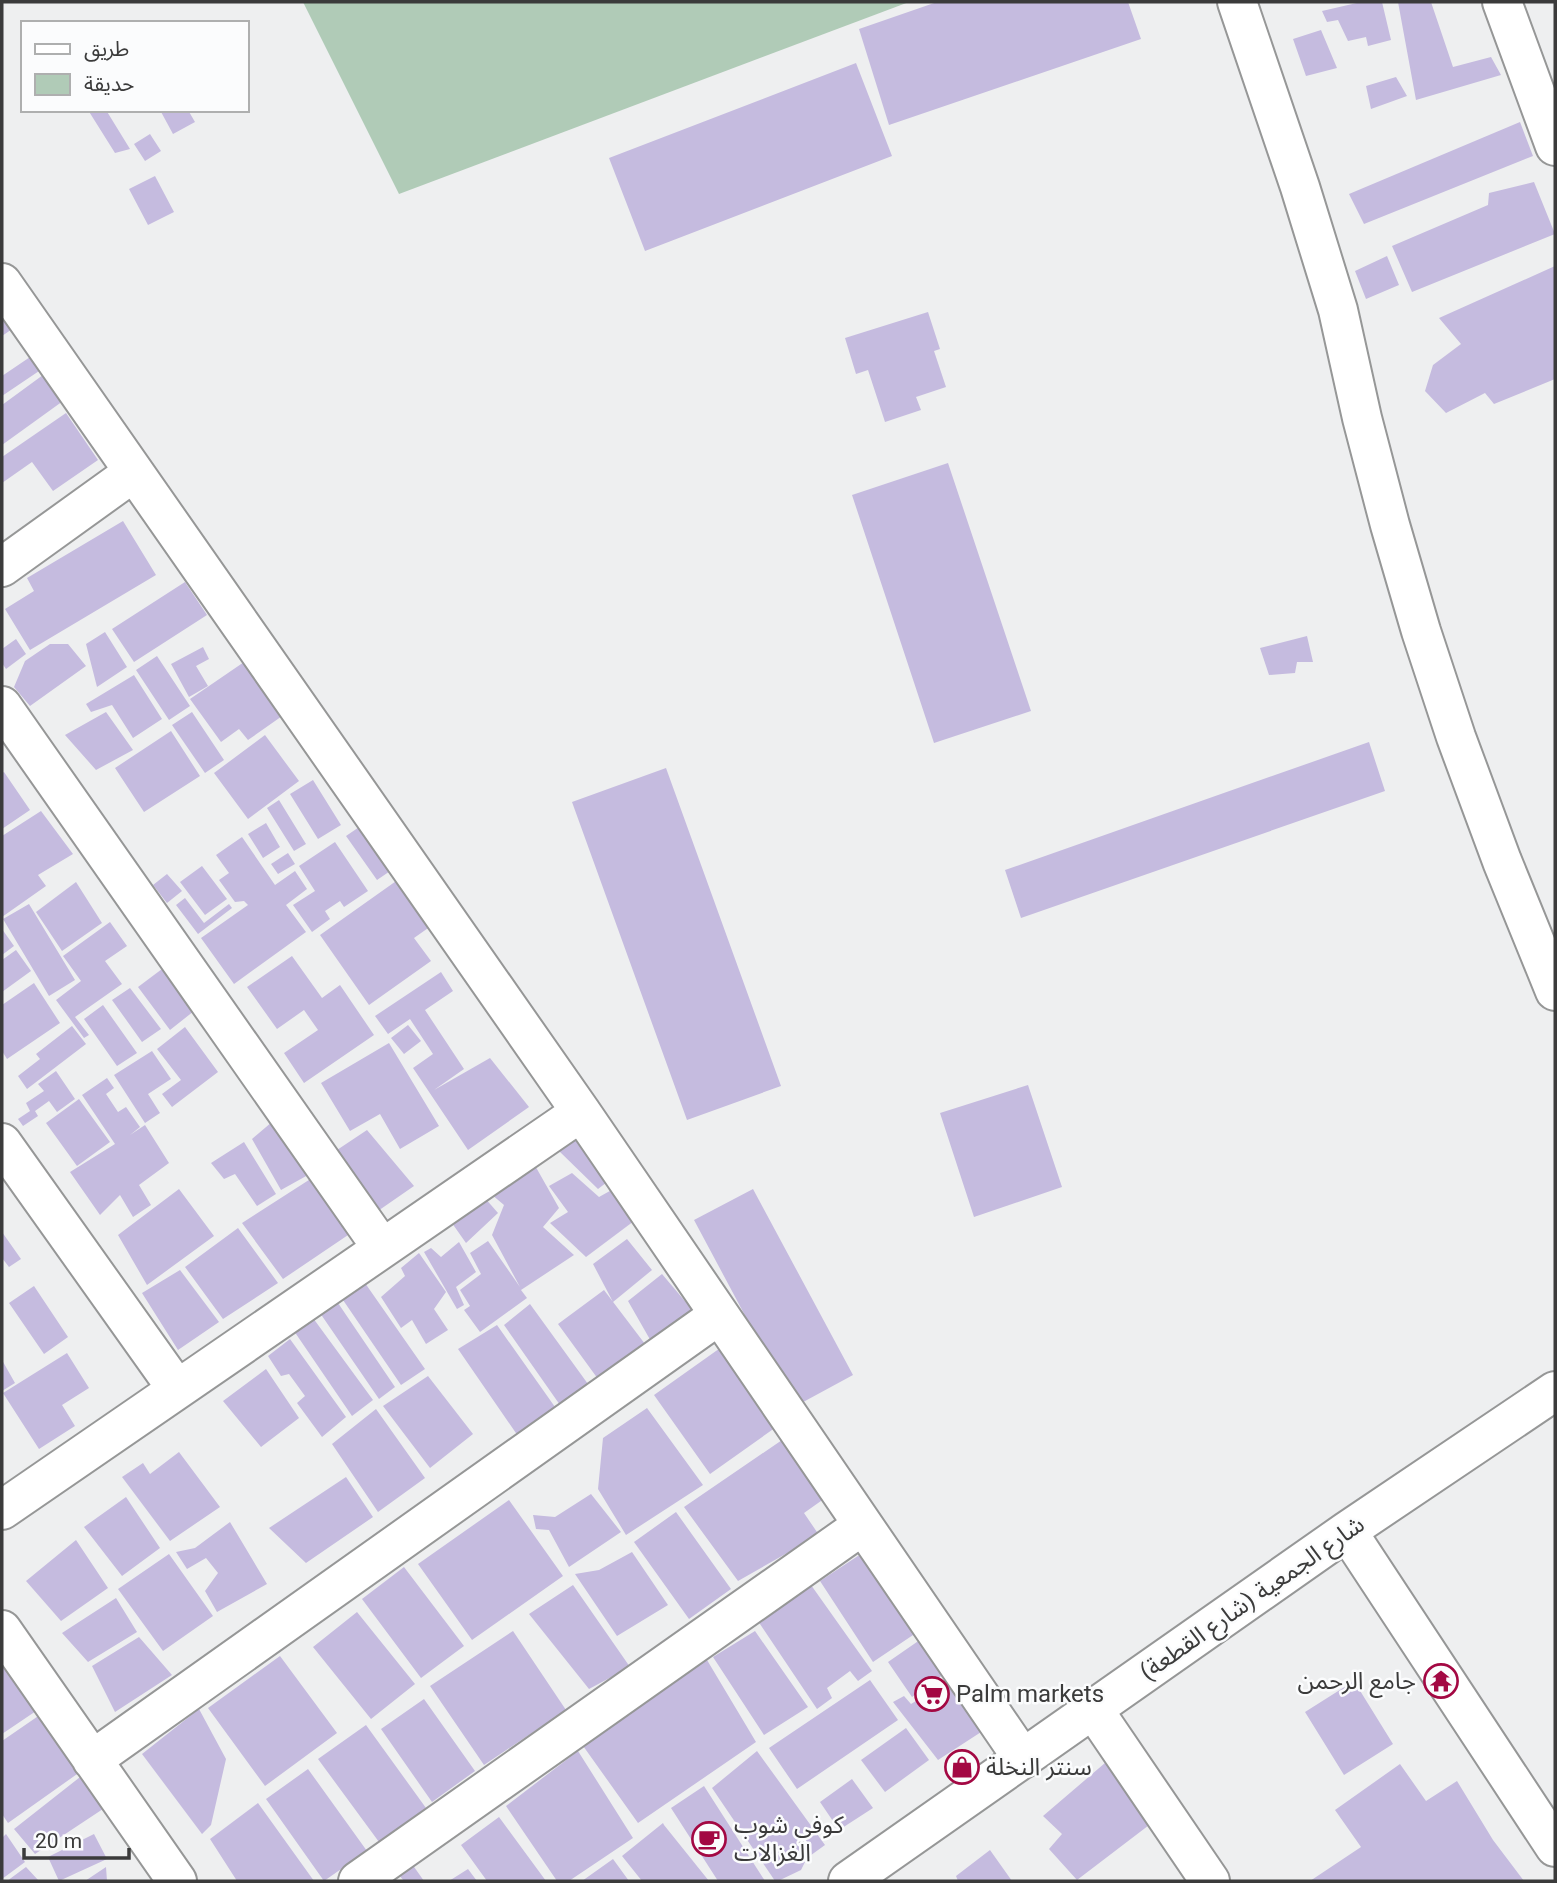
<svg xmlns="http://www.w3.org/2000/svg" width="1557" height="1883" viewBox="0 0 1557 1883" font-family="Roboto,'Noto Sans Arabic',sans-serif">
	<rect width="100%" height="100%" fill="#eeeff0"/>
	<!-- green -->
	<path fill="#b0cbb7" d="M303,2H909L399,194Z"/>
	<!-- building -->
	<path fill="#c5bbdf" d="M937,2H1128L1141,39L889,125L859,29Z
		M1361,2H1382L1391,40L1368,46L1366,37L1348,41L1338,20L1327,22L1322,11Z
		M1398,2H1431L1453,67L1491,57L1501,75L1416,100Z
		M1321,30L1337,68L1306,76L1293,39Z
		M856,63L892,156L645,251L609,158Z
		M1396,77L1407,96L1371,109L1366,86Z
		M88,110H106L130,149L115,153Z
		M160,110H188L195,122L173,134Z
		M1520,122L1533,156L1364,224L1349,194Z
		M150,134L161,151L145,161L134,144Z
		M155,176L174,212L148,225L129,189Z
		M1534,182L1555,234L1412,292L1392,246L1488,205L1489,193Z
		M1387,256L1399,285L1366,299L1355,271Z
		M1555,266V379L1494,404L1485,393L1446,413L1425,391L1433,365L1461,344L1439,318Z
		M2,304L18,325L2,336Z
		M928,312L940,349L934,351L946,387L916,397L921,410L885,422L868,370L856,374L845,338Z
		M36,353L45,367L2,396V376Z
		M43,375L63,401L2,445V405Z
		M66,413L98,460L53,491L32,462L2,483V457Z
		M948,463L1031,711L934,743L852,495Z
		M123,521L156,575L30,650L5,609L34,591L27,578Z
		M185,582L207,615L134,662L112,629Z
		M105,632L127,667L97,687L86,644Z
		M1307,636L1313,662H1297L1295,673L1269,675L1260,648Z
		M16,639L26,654L6,669L2,663V649Z
		M50,644H68L86,666L30,706L14,687L25,661Z
		M203,647L209,659L196,666L208,686L189,697L171,664Z
		M157,656L190,706L169,720L136,670Z
		M247,660L285,714L248,740L239,729L221,742L190,699Z
		M134,675L162,719L133,738L112,705L91,712L86,704Z
		M106,712L133,750L96,770L65,735Z
		M192,712L224,760L205,773L172,725Z
		M171,731L200,776L144,812L115,768Z
		M265,735L299,781L248,819L214,773Z
		M1369,742L1385,791L1021,918L1005,870Z
		M666,768L781,1086L687,1120L572,802Z
		M4,772L30,810L2,829V773Z
		M313,780L341,825L318,839L290,794Z
		M279,800L306,844L294,851L267,808Z
		M41,811L73,854L38,875L46,886L2,917V836Z
		M368,821L399,865L377,880L346,836Z
		M266,823L280,847L263,858L248,834Z
		M242,837L275,885L295,871L307,889L286,905L306,932L234,984L201,938L248,905L244,901L235,902L219,880L229,873L216,855Z
		M335,842L368,891L344,907L340,901L325,911L330,919L312,932L293,905L315,891L299,866Z
		M288,853L295,864L278,874L271,864Z
		M202,866L227,899L205,915L180,882Z
		M167,874L182,891L167,903L153,885Z
		M399,879L431,926L414,938L431,961L369,1005L320,935Z
		M76,882L102,923L62,951L36,912Z
		M185,898L204,923L229,904L232,908L198,934L176,905Z
		M29,904L75,980L49,996L3,919Z
		M110,922L127,946L105,961L122,984L75,1017L89,1035L84,1038L56,1000L81,981L63,956Z
		M2,929L14,946L2,955Z
		M16,950L31,971L2,992V960Z
		M292,956L322,998L340,985L374,1035L304,1083L284,1053L318,1030L304,1010L277,1029L247,987Z
		M162,969L194,1011L170,1030L138,987Z
		M441,972L453,991L425,1010L464,1069L434,1090L490,1058L529,1107L468,1150L413,1068L433,1054L410,1019L388,1034L375,1016Z
		M34,983L60,1023L7,1059L2,1051V1005Z
		M130,988L161,1029L142,1042L112,1000Z
		M103,1005L137,1053L117,1066L84,1019Z
		M408,1025L421,1041L404,1054L391,1038Z
		M72,1026L86,1044L27,1089L18,1076L40,1059L36,1054Z
		M185,1027L218,1072L172,1107L162,1094L181,1080L157,1049Z
		M389,1043L439,1126L400,1149L380,1114L350,1131L321,1083Z
		M152,1051L171,1079L148,1094L160,1113L145,1123L114,1075Z
		M56,1071L75,1099L57,1112L49,1101L35,1111L38,1116L23,1126L18,1119L30,1111L26,1103L44,1091L38,1084Z
		M107,1078L114,1088L106,1094L118,1112L126,1107L140,1127L130,1135L145,1125L169,1163L139,1185L151,1205L133,1217L120,1195L100,1215L70,1172L115,1144L82,1095Z
		M1028,1085L1062,1187L974,1217L940,1113Z
		M79,1099L110,1142L77,1166L46,1123Z
		M272,1122L308,1175L281,1190L252,1139Z
		M367,1130L414,1186L375,1213L337,1150Z
		M580,1133L615,1176L598,1189L559,1151Z
		M244,1142L276,1194L257,1206L235,1174L224,1179L211,1163Z
		M533,1162L559,1208L543,1227L574,1255L521,1290L527,1298L480,1332L464,1310L470,1306L460,1290L481,1274L470,1253L488,1241L520,1287L492,1235L504,1205L491,1194Z
		M572,1173L599,1197L617,1187L638,1218L586,1257L550,1223L568,1212L549,1186Z
		M312,1178L354,1231L283,1279L242,1223Z
		M179,1189L214,1236L147,1285L118,1235Z
		M477,1189L498,1213L466,1243L447,1216Z
		M753,1189L853,1375L794,1407L694,1220Z
		M238,1228L278,1283L223,1319L185,1267Z
		M2,1232L21,1259L9,1267L2,1258Z
		M627,1239L652,1270L613,1302L593,1264Z
		M459,1242L476,1272L456,1287L464,1305L457,1309L424,1252L431,1248L441,1257Z
		M419,1253L446,1292L434,1309L448,1330L426,1344L412,1320L401,1328L381,1297L405,1276L401,1268Z
		M180,1270L219,1322L178,1350L142,1293Z
		M662,1274L695,1313L652,1343L628,1301Z
		M365,1283L425,1369L401,1385L343,1300Z
		M34,1286L68,1337L44,1354L9,1303Z
		M604,1290L645,1344L598,1379L558,1324Z
		M338,1303L395,1387L379,1399L320,1313Z
		M530,1304L588,1384L560,1405L504,1325Z
		M313,1318L373,1400L352,1416L294,1331Z
		M497,1325L555,1407L518,1436L458,1349Z
		M290,1339L346,1417L322,1437L297,1403L305,1396L289,1374L281,1376L268,1356Z
		M723,1346L779,1425L710,1474L654,1395Z
		M67,1353L89,1388L62,1405L75,1426L39,1449L3,1393Z
		M2,1360L15,1383L2,1391Z
		M266,1369L299,1418L261,1447L223,1401Z
		M428,1376L473,1434L430,1468L383,1406Z
		M647,1408L703,1485L626,1535L598,1489L603,1438Z
		M376,1409L425,1478L378,1512L332,1444Z
		M785,1438L828,1496L804,1513L819,1535L738,1581L684,1507Z
		M179,1452L220,1507L170,1541L122,1477L143,1463L150,1474Z
		M346,1477L373,1517L306,1563L269,1528Z
		M591,1494L621,1532L569,1567L549,1530L536,1529L533,1515L555,1517Z
		M126,1497L160,1548L122,1576L84,1527Z
		M509,1500L563,1576L472,1640L418,1564Z
		M676,1512L731,1589L689,1619L634,1542Z
		M230,1522L267,1584L217,1612L205,1591L218,1573L206,1558L187,1569L176,1552L195,1548Z
		M76,1540L108,1588L61,1621L26,1581Z
		M867,1550L919,1631L873,1662L820,1581Z
		M632,1552L668,1605L617,1636L575,1574L599,1570Z
		M169,1554L213,1616L163,1651L118,1589Z
		M404,1567L464,1646L421,1678L362,1599Z
		M573,1585L630,1667L589,1689L529,1614Z
		M811,1585L872,1671L858,1681L850,1671L827,1688L832,1698L817,1709L758,1621Z
		M116,1598L137,1632L88,1662L62,1633Z
		M357,1612L415,1684L371,1719L313,1647Z
		M513,1631L566,1710L484,1765L430,1686Z
		M755,1631L808,1707L764,1735L713,1657Z
		M927,1635L951,1669L912,1697L888,1662Z
		M139,1637L172,1675L115,1712L92,1666Z
		M2,1645L39,1709L2,1734Z
		M280,1656L337,1733L265,1786L208,1708Z
		M707,1660L756,1742L638,1823L581,1743Z
		M961,1674L995,1723L938,1760L893,1702L904,1696L911,1704Z
		M870,1680L898,1720L797,1789L769,1748Z
		M1354,1681L1393,1744L1344,1775L1305,1712Z
		M424,1699L475,1771L432,1802L381,1729Z
		M199,1709L226,1759L211,1825L202,1834L142,1754Z
		M47,1710L87,1767L8,1823L2,1814V1741Z
		M366,1725L426,1808L379,1842L318,1759Z
		M906,1728L929,1760L885,1792L861,1760Z
		M578,1751L633,1838L569,1881H557L506,1806Z
		M757,1751L825,1845L807,1858L801,1870L778,1881H775L771,1875L712,1788Z
		M1112,1757L1157,1819L1077,1880L1049,1849L1062,1834L1043,1816Z
		M1400,1764L1426,1801L1457,1781L1493,1840L1524,1881H1310L1361,1847L1335,1810Z
		M308,1769L367,1851L324,1881L266,1799Z
		M89,1770L109,1805L35,1854L14,1829Z
		M852,1779L873,1808L839,1830L820,1802Z
		M704,1786L765,1881H718L671,1808Z
		M258,1803L314,1881H237L210,1839Z
		M499,1817L546,1881H487L461,1845Z
		M663,1823L664,1825L709,1881H642L622,1856Z
		M6,1834L25,1862L2,1879V1838Z
		M94,1834L107,1859L59,1881L48,1857Z
		M990,1850L1012,1881H958L956,1876Z
		M613,1859L629,1881H582Z
		M412,1864L424,1881H404L398,1874Z
		M26,1867L39,1881H7Z
		M106,1867L107,1881H85Z
		M468,1869L477,1881H449Z"/>
	<g fill="none" stroke-linecap="round" stroke-linejoin="round">
		<!-- minor casing -->
		<g stroke="#969797" stroke-width="42">
			<path id="minor" d="M1237,2L1300,187L1338,310L1362,418L1390,525L1421,631L1456,737L1502,861L1555,991
				M2,283L581,1112L1023,1759
				M2,567L134,472
				M2,706L382,1248
				M2,1143L177,1389
				M2,1510L581,1112
				M1347,1531L1555,1847
				M2,1630L177,1881
				M1093,1709L1210,1881
				M92,1760L719,1315
				M358,1881L863,1525
				M848,1881L1347,1531L1555,1391"/>
		</g>
		<!-- major casing -->
		<g stroke="#969797" stroke-width="42">
			<path id="major" d="M1502,2L1555,146"/>
		</g>
		<!-- minor -->
		<use href="#minor" stroke="#fff" stroke-width="38"/>
		<!-- major -->
		<use href="#major" stroke="#fff" stroke-width="38"/>
	</g>
	<!-- icons -->
	<defs>
		<g id="temple-ring" transform="scale(1.75)"><circle r="9.5" fill="#fbfcfd" stroke="#a30843" stroke-width="1.5"/><path d="M0-6L5-2H3V0L6.5 2.5H4V6H1.5V3h-3V6H-4V2.5H-6.5L-3 0V-2H-5Z" fill="#a30843"/></g>
		<g id="supermarket-ring" transform="scale(1.75)"><circle r="9.5" fill="#fbfcfd" stroke="#a30843" stroke-width="1.5"/><path d="M-6-5.5h2.5l.6 2H6L4.5 2H-2.5L-4.4-4H-6ZM-1.5 3.2a1.3 1.3 0 1 0 .1 0ZM3 3.2a1.3 1.3 0 1 0 .1 0Z" fill="#a30843"/></g>
		<g id="shop-ring" transform="scale(1.75)"><circle r="9.5" fill="#fbfcfd" stroke="#a30843" stroke-width="1.5"/><path d="M-5-2.5h2.3a2.7 3.5 0 0 1 5.4 0H5L5.5 6h-11ZM-1.5-2.5h3a1.5 2.3 0 0 0-3 0Z" fill="#a30843"/></g>
		<g id="cafe-ring" transform="scale(1.75)"><circle r="9.5" fill="#fbfcfd" stroke="#a30843" stroke-width="1.5"/><path d="M-5.5-4.5H6V0H3Q3 3.5 0 3.5H-2.5Q-5.5 3.5-5.5 0ZM3-3.2v2h1.7v-2ZM-6 4.5H4V6H-6Z" fill="#a30843"/></g>
	</defs>
	<g fill-rule="evenodd">
		<use href="#temple-ring" x="1441" y="1681"/>
		<use href="#supermarket-ring" x="932" y="1694"/>
		<use href="#shop-ring" x="962" y="1767"/>
		<use href="#cafe-ring" x="709" y="1839"/>
	</g>
	<g text-anchor="middle" dominant-baseline="central" stroke-width="5" stroke-linejoin="round" paint-order="stroke">
		<!-- street labels -->
		<g font-size="24" fill="#3b3b3b" stroke="#fbfcfd">
			<text transform="translate(1252 1598) rotate(-35)">شارع الجمعية (شارع القطعة)</text>
		</g>
		<!-- poi labels -->
		<g font-size="24" fill="#3b3b3b" stroke="#fbfcfd" text-anchor="start">
			<text x="1416" y="1681" text-anchor="end">جامع الرحمن</text>
			<text x="956" y="1694">Palm markets</text>
			<text x="986" y="1767">سنتر النخلة</text>
			<text x="734" y="1825">كوفي شوب<tspan x="734" dy="28">الغزالات</tspan></text>
		</g>
	</g>
	<!-- border -->
	<rect width="1557" height="1883" fill="none" stroke="#3b3b3b" stroke-width="7"/>
	<!-- legend -->
	<rect x="21" y="21" width="228" height="91" fill="#fbfcfd" stroke="#aeafaf" stroke-width="2"/>
	<rect x="35" y="44" width="35" height="10" fill="#ffffff" stroke="#aeafaf" stroke-width="2"/>
	<text x="84" y="56" font-size="21" fill="#3b3b3b">طريق</text>
	<rect x="35" y="74" width="35" height="21" fill="#b0cbb7" stroke="#aeafaf" stroke-width="2"/>
	<text x="84" y="91" font-size="21" fill="#3b3b3b">حديقة</text>
	<!-- scale -->
	<path d="M24 1848v10h105v-10" fill="none" stroke="#3b3b3b" stroke-width="3.5"/>
	<text x="35" y="1848" font-size="21" fill="#3b3b3b" stroke="#fbfcfd" stroke-width="5" paint-order="stroke">20 m</text>
</svg>
